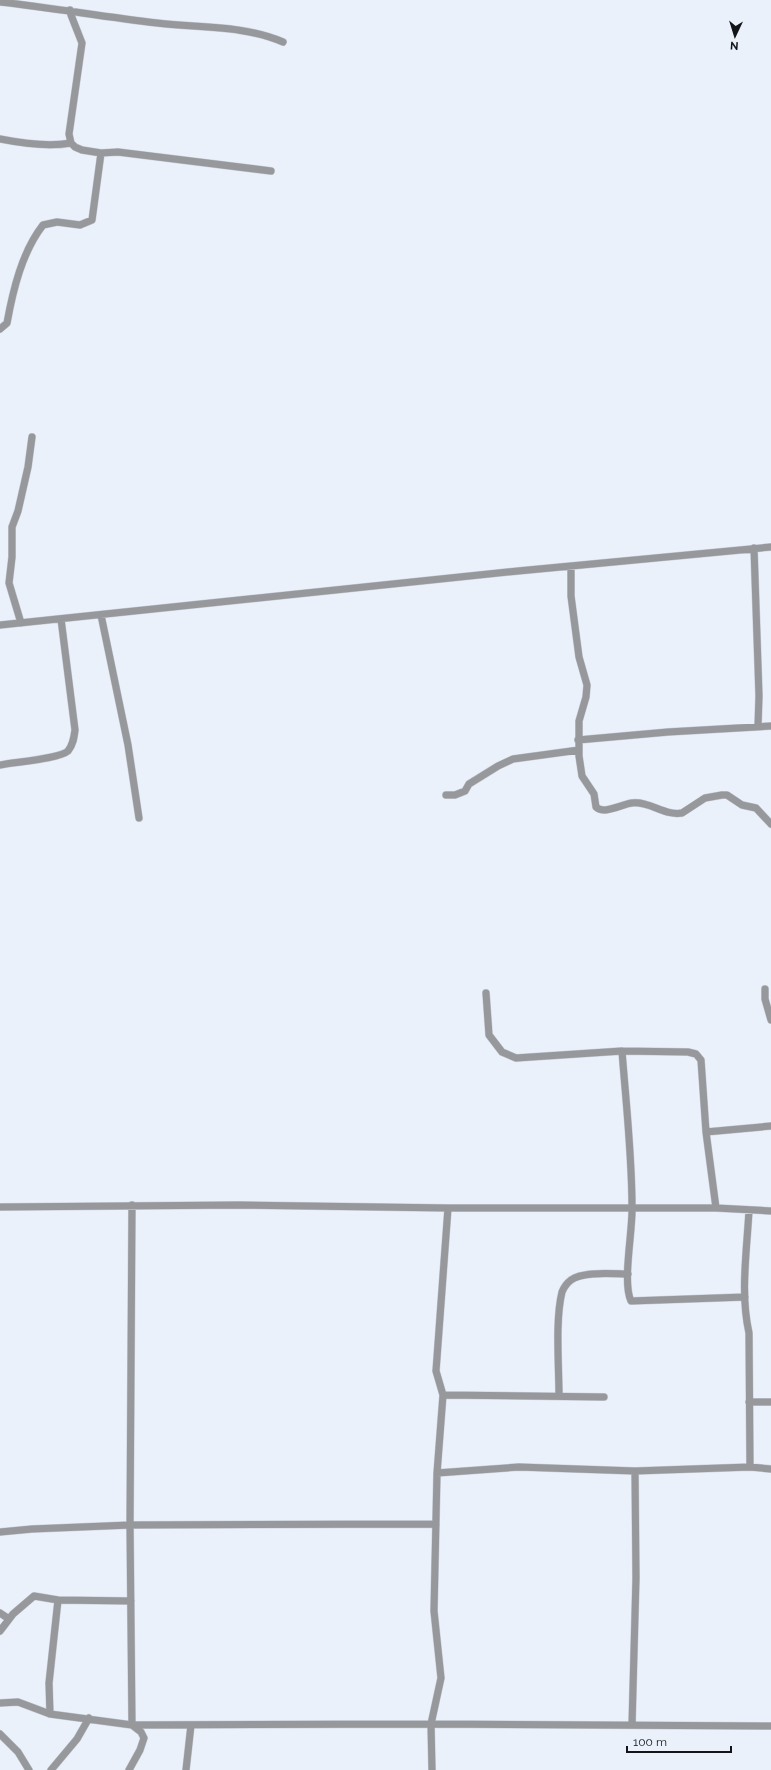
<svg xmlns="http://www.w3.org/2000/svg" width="771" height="1770" viewBox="0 0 771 1770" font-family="Raleway,sans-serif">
	<rect width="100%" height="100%" fill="#ebf1fb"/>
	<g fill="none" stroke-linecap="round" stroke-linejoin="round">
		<!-- street casing -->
		<g stroke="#c8ced7" stroke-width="8">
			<path id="street" d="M0,2C53,8 105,17 157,23C199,28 244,25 283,42
				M70,10L71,15L82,43L69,134L71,143L75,147L82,150L101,153
				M0,139C20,143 50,147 71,143
				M0,329L7,323C13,290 22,252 43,225L57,222L80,225L92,220L101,153L118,152L271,171
				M754,548L759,696L758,726
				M571,567V596L579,657L587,685L586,697L579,721V756L582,776L594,794L596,807C604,815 622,804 632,803C650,801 664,816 682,813L705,798L722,795H727L742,805L756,808L771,824
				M101,615L128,745L139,818
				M21,623L9,583L12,557V527L18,511L28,467L32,437
				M0,625L518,571L771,547
				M578,740L668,732L771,726
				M0,765C14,762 59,759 68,751C73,745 74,738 75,730L61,619
				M446,795H455L465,791L469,784L498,766L513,759L579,750
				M765,989V999L771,1020
				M486,993L489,1035L502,1052L516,1058L622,1051C626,1103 632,1155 632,1207C633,1230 622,1282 631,1301L745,1297
				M622,1051L688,1052L696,1054L701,1060L706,1132L716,1208
				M706,1132L771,1126
				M0,1207L239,1205L448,1208
				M749,1210C747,1250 740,1293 749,1333L750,1467
				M443,1395L604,1397
				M559,1396C559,1366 555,1320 562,1292C564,1287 567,1283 571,1280C583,1271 613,1274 628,1274
				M749,1402H771
				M437,1473L519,1467L635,1471L750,1467L771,1469
				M0,1532L32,1529L130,1525L132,1205
				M58,1600L131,1601
				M0,1613L9,1619
				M0,1631L13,1614L34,1596L58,1600L49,1683L50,1714
				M0,1703L18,1702L50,1714L132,1725L431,1724L771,1726
				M632,1725L636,1578L635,1471
				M0,1734L18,1752L29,1770
				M51,1770L77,1739L89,1718
				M129,1770L140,1750L144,1738L141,1732L132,1725L130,1525L436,1524
				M186,1770L191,1725
				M432,1770L431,1724L441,1678L434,1611L437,1473L443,1395L436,1371L448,1208H716L771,1211"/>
		</g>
		<!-- street -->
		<use href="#street" stroke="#97989c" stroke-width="7"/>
	</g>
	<!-- north arrow -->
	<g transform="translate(735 36) rotate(184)" stroke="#ebf1fb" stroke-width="3" paint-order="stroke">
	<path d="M0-3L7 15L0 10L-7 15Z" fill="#121417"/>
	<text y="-6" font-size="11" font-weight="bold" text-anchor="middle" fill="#121417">N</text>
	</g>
	<!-- scale -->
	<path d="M627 1746v6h104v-6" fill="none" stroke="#121417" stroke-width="2"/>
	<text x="633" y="1746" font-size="12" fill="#121417" stroke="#ebf1fb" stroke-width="3" paint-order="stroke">100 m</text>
</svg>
